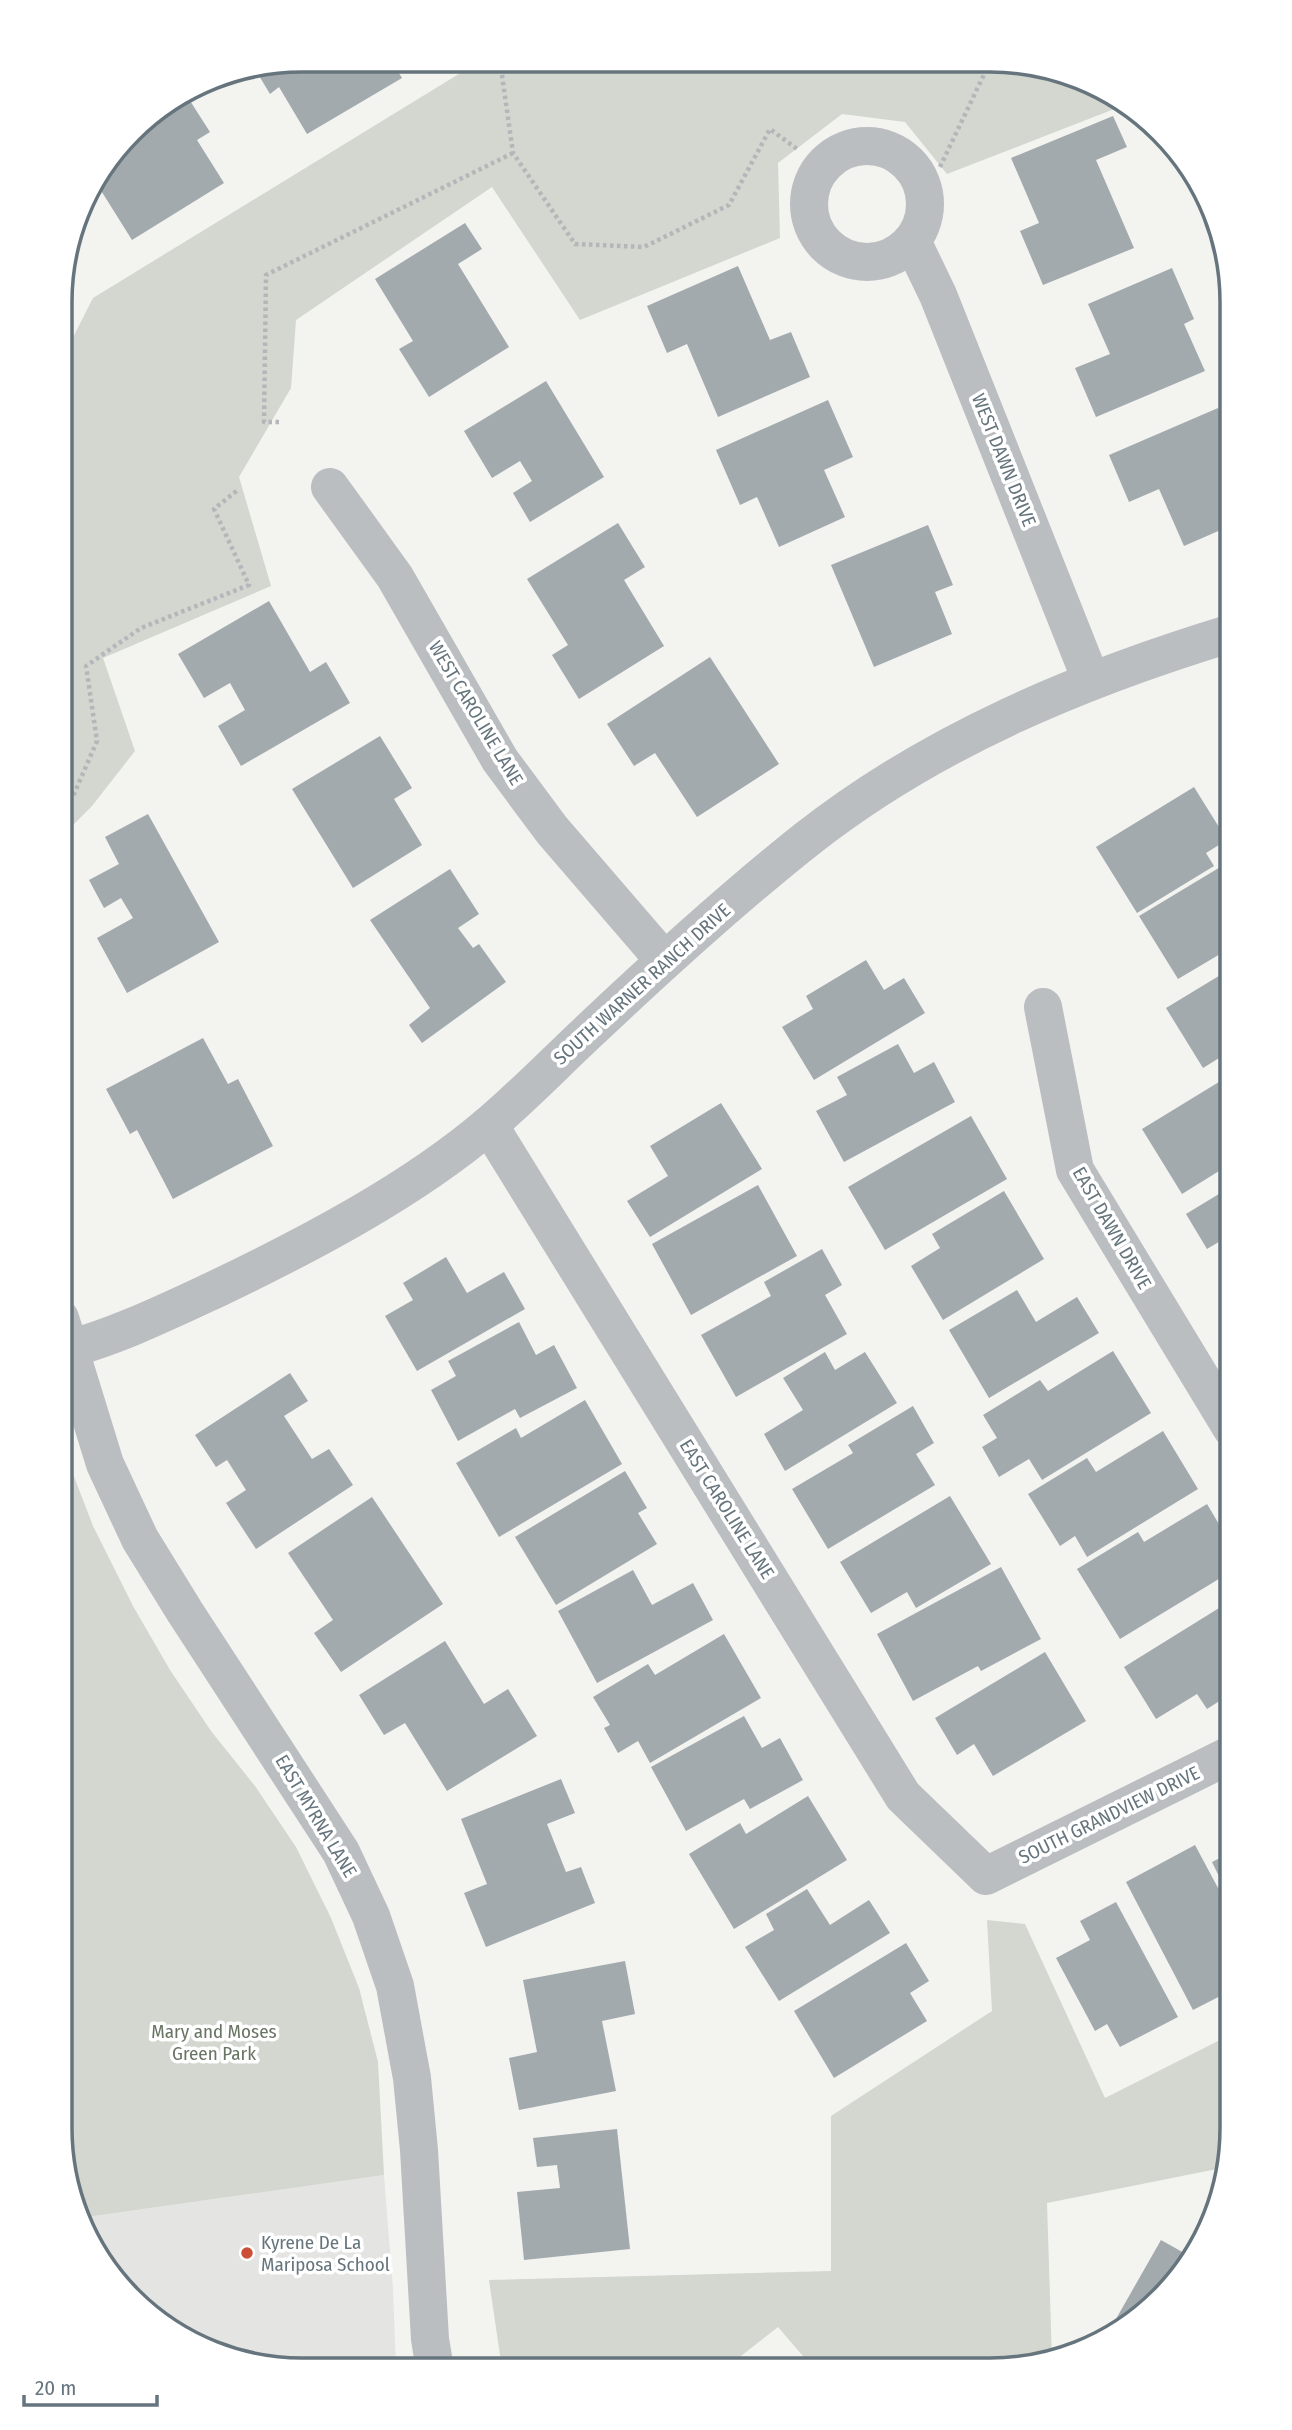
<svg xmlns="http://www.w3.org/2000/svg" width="1292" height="2430" viewBox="0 0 1292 2430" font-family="'Fira Sans Condensed',sans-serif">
	<rect width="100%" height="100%" fill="#f3f3f0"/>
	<!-- built -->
	<path fill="#e4e4e3" d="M384,2175L393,2289L396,2369L269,2368L208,2352L142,2311L80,2218Z"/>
	<!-- green -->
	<path fill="#d3d7cf" d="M480,61L1037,64L1122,106L947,174L905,122L842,114L778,163L780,238L580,320L492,187L296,320L291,388L239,477L271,586L103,658L135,751L92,806L61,837V361L93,298Z
		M60,1449L70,1466L93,1526L133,1606L170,1670L211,1731L255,1786L296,1847L331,1918L359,1988L378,2062L384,2175L80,2218L72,2206L60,2129Z
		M987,1920L1025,1924L1105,2098L1232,2034V2145L1227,2167L1047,2203L1052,2360L991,2370H815L778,2327L723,2370L502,2369L489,2280L831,2271V2116L992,2011Z"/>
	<!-- building -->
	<path fill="#a2aaae" d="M301,60H391L402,78L307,134L279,87L270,94L255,69Z
		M185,93L210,132L197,140L224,183L132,240L95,181L142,120Z
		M1113,116L1127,147L1096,160L1134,248L1043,285L1020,231L1039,223L1011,158Z
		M465,223L482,249L458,264L509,347L429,397L399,349L413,341L375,279Z
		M738,266L770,340L791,332L810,377L718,417L687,344L667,353L647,306Z
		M1172,268L1194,319L1184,324L1205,371L1096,417L1075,368L1110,354L1088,304Z
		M546,381L604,477L530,522L513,493L532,481L520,461L492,478L464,431Z
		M828,400L853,457L824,470L845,517L779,547L757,497L740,505L716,450Z
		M1218,408L1232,442V525L1184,546L1159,489L1129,502L1109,455Z
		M618,523L645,567L624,580L664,646L579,699L552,655L568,645L527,579Z
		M928,525L953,585L935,592L952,634L874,667L831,565Z
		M269,601L310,672L326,662L350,703L241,766L218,726L245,710L230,683L204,698L178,654Z
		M710,657L779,764L697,817L655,753L634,766L607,724Z
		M380,736L412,788L394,799L422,845L353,888L292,789Z
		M1194,787L1227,840L1206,853L1214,866L1137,913L1096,847Z
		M148,814L219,942L127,993L97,938L133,918L121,898L104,908L89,880L119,864L105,837Z
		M1232,860V947L1178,979L1139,916Z
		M450,869L479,914L458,928L473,948L479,944L506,982L422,1043L409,1025L430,1008L370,920Z
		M866,960L884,990L904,978L925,1013L814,1080L782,1027L813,1009L806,996Z
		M1232,968V1050L1203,1068L1166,1008Z
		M203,1038L228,1084L238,1079L273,1146L173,1199L137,1130L130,1134L106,1089Z
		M898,1044L914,1073L934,1062L955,1102L844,1162L816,1111L847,1095L837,1077Z
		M1232,1074V1163L1182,1194L1142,1129Z
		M721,1103L762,1169L650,1237L627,1201L668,1176L650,1146Z
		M971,1116L1007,1179L885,1250L848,1187Z
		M758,1185L797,1256L691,1315L652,1244Z
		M1232,1186V1247L1227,1237L1207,1249L1186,1214Z
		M1004,1191L1044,1259L943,1320L911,1266L940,1248L932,1234Z
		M822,1249L842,1285L825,1295L847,1334L736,1397L701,1335L771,1296L764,1282Z
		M446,1257L467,1293L504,1272L525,1309L417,1371L385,1316L413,1300L403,1283Z
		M1017,1290L1036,1322L1077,1297L1099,1333L989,1398L949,1330Z
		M519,1322L536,1355L554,1345L577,1388L520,1418L515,1409L458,1441L431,1390L456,1376L448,1361Z
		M1113,1351L1151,1413L1042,1480L1029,1459L999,1477L982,1447L997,1438L983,1415L1040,1380L1048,1391Z
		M825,1352L835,1370L865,1352L897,1403L785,1471L764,1434L803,1410L783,1378Z
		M290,1373L308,1401L284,1416L312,1459L329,1449L353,1485L256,1549L226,1503L246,1490L227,1460L216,1467L195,1435Z
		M585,1400L622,1464L499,1537L456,1463L516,1428L521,1438Z
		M913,1406L934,1443L916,1454L935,1485L828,1549L792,1489L853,1453L848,1445Z
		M1163,1431L1198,1489L1087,1557L1075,1536L1060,1546L1028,1494L1087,1458L1096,1472Z
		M625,1471L647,1508L638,1513L657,1544L556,1605L515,1537Z
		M950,1496L991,1564L916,1608L907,1592L871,1613L840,1562Z
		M372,1497L443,1604L341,1672L314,1633L333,1620L288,1553Z
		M1207,1504L1232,1546V1571L1120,1639L1077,1569L1138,1532L1144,1542Z
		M1001,1567L1041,1639L981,1671L978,1666L913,1701L877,1634Z
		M633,1570L652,1605L693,1583L713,1620L597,1683L558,1611Z
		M1232,1600V1693L1207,1709L1197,1694L1156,1719L1124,1667Z
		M724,1634L761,1698L650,1763L638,1741L618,1753L604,1728L610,1725L593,1697L648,1664L655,1675Z
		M445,1641L484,1704L508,1689L537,1736L447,1791L405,1723L384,1735L359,1695Z
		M1045,1652L1086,1721L993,1776L974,1744L957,1755L935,1718Z
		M744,1716L762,1748L780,1738L803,1780L750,1809L744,1799L686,1831L651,1767Z
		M561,1779L575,1813L547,1824L566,1872L581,1867L595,1903L486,1947L464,1893L487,1884L461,1819Z
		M808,1796L847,1860L734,1929L689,1854L740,1823L746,1834Z
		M1195,1845L1232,1914V1972L1229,1973L1232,1978V1990L1193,2010L1126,1882Z
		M1232,1852V1903L1212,1862Z
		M807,1889L830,1925L869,1900L890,1933L779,2001L745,1947L774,1930L766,1914Z
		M1116,1902L1178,2017L1120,2047L1107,2024L1095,2031L1056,1958L1090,1940L1080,1921Z
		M906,1943L929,1981L910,1993L927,2021L834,2078L794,2011Z
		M625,1961L635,2014L602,2021L616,2091L519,2110L509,2058L537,2052L523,1980Z
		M617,2129L630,2249L524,2260L517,2192L560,2188L557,2165L537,2167L533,2138Z
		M1161,2240L1193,2258L1182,2276L1125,2329L1104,2340Z"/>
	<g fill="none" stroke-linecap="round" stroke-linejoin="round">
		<!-- path -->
		<path stroke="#b4b7b9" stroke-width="4.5" stroke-dasharray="3.5 3.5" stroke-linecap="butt" d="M500,61L513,153L575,244L644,247L729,205L770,129L797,149
			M940,167L989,64
			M279,422H264L266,275L513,153
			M61,820L64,817L97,741L86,666L141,628L249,585L214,509L239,489"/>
		<!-- minor -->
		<path stroke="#babec1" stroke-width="38" d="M809 204a58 58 0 1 1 116 0a58 58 0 1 1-116 0Z
			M912,241L938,295L1091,680
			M330,487L395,577L500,760L552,830L664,960
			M1043,1007L1075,1170L1232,1429
			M489,1125L903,1796L986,1876L1232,1754
			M60,1318L105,1464L140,1539L185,1612L341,1852L371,1916L395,1986L412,2078L419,2150L430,2339L435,2369"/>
		<!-- tertiary -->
		<path stroke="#babec1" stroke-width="38" d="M60,1351C111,1339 169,1311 216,1289C308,1245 413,1190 490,1124C524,1095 555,1063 587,1033C658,966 731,899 807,839C933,740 1081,679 1232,633"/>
	</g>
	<!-- markers -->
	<circle fill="#cb4e37" stroke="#fff" stroke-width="2.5" cx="247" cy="2253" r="7"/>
	<g text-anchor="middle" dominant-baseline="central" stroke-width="7" stroke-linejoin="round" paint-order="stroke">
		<!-- street labels -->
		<g font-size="19" fill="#66757d" stroke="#fff">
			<text transform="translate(1004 460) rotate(68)">WEST DAWN DRIVE</text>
			<text transform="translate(476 713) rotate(59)">WEST CAROLINE LANE</text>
			<text transform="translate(642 984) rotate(-42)">SOUTH WARNER RANCH DRIVE</text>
			<text transform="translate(1112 1228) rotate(60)">EAST DAWN DRIVE</text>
			<text transform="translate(727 1509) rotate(58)">EAST CAROLINE LANE</text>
			<text transform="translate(1109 1815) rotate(-26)">SOUTH GRANDVIEW DRIVE</text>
			<text transform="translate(316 1816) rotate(59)">EAST MYRNA LANE</text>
		</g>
		<!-- park labels -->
		<g font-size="19" fill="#697564" stroke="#fff">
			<text x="214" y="2031">Mary and Moses<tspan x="214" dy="22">Green Park</tspan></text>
		</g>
		<!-- poi labels -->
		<g font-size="19" fill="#66757d" stroke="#fff" text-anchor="start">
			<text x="261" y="2242">Kyrene De La<tspan x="261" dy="22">Mariposa School</tspan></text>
		</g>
	</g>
	<!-- crop -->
	<path d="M0 0H1292V2430H0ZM302 72H990A230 230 0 0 1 1220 302V2128A230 230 0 0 1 990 2358H302A230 230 0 0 1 72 2128V302A230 230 0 0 1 302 72Z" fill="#fff" fill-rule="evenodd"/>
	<path fill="none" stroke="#66757d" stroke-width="3.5" d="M302 72H990A230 230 0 0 1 1220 302V2128A230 230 0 0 1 990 2358H302A230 230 0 0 1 72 2128V302A230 230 0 0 1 302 72Z"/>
	<!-- scale -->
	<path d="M24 2395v10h133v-10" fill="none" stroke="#66757d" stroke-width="3.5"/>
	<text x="35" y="2395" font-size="21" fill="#66757d" stroke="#ffffff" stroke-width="5" paint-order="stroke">20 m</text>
</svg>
